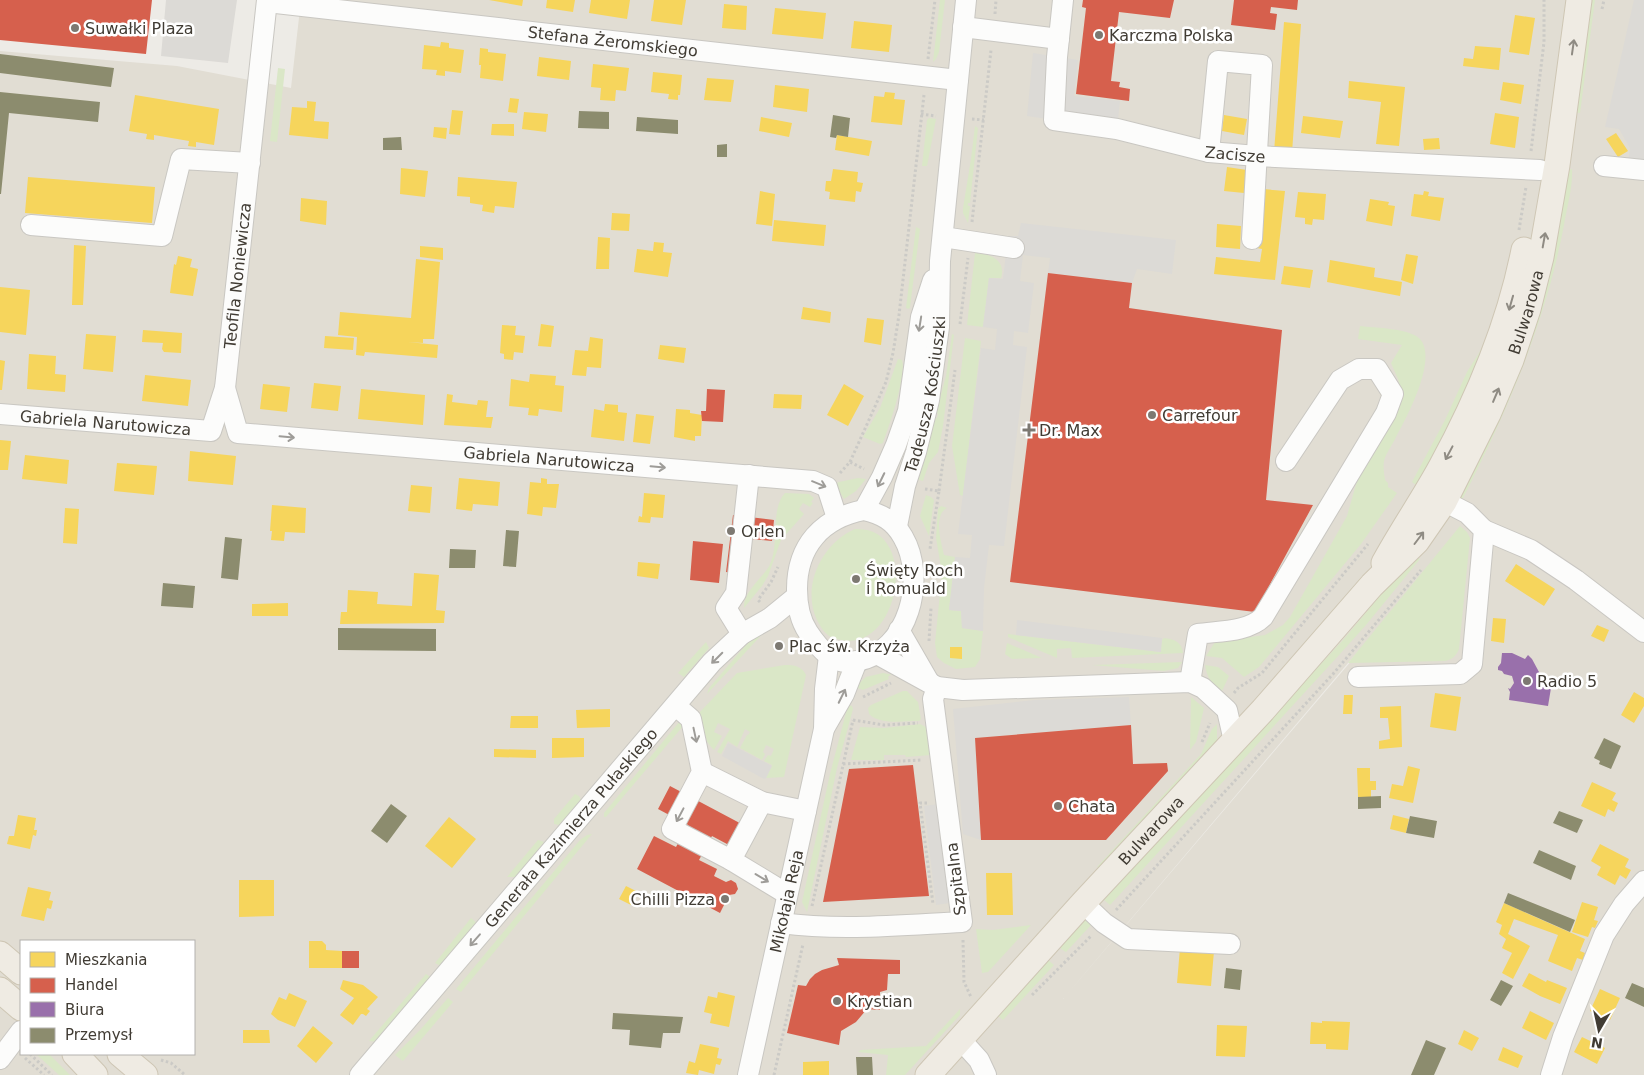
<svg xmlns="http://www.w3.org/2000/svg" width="1644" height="1075" viewBox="0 0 1644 1075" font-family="'DejaVu Sans',sans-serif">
	<rect width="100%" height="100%" fill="#edebe6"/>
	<!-- residential -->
	<path fill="#e1ddd3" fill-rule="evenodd" d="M301,0H1644V1075H0V51L177,66L291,88ZM1422,578L1063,999L1348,663ZM21,941H194V1054H21Z"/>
	<!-- green -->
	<path fill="#dae7c7" d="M940,0H945L939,52L936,59L933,62Z
		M1586,0H1595L1580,113L1572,112Z
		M278,68L285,69L277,142L270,141Z
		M929,118L936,119L928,161L927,166H922L927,120Z
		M975,126L978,128L970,203H968V206H970L968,223L963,213V208L971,159Z
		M1572,169C1573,187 1567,207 1564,225C1545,325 1507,411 1462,500L1459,495L1563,173Z
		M916,227L920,229L910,307L909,309L906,308Z
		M975,253C989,253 1007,260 1001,278H989L983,327L967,325Z
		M1499,321L1426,482L1416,485L1412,482L1445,420L1467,372Z
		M1360,326C1375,328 1409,328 1420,339C1438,359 1407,417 1396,437C1393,444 1386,453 1384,461C1383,467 1384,473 1385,480L1388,483V487L1397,493L1361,544L1259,667L1244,677L1222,658L1206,656L1215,642L1265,635L1283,625L1290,617L1347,516L1357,481L1393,419L1400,388L1398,379L1391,363L1402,345L1358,339Z
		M952,334L954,335L943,426L938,452L929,463L923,481L916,479L935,417L937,418L938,414L936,413L946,376Z
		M965,338L981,341L963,496L960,495L952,446Z
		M898,359L902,360C907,375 889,426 883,443L880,444L863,437L880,408Z
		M858,478L866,479L856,491L844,499L835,484L839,482Z
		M785,493L809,494L814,498L811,502L813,503L810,507L803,503L799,509L804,514L781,540L768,576L762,586L744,608C743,593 760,580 768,568C781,548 769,510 785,493Z
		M926,495L931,497L934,500L929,536L920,516Z
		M941,506L947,508C933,515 941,542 944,555L955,557L949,610L961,611L962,628L983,631L980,659L975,667L956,669L944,663L937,657L935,643L942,573L936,538L938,509Z
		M1460,526L1467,532L1470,538L1459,649C1456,656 1453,659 1445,661L1348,663Z
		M855,529C864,529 873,530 880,536C915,564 889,661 831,637C825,634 820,626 817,620C801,586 822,543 855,529Z
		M1414,555L1420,559L1366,625L1339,655L1110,905L1104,900L1116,886L1343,640Z
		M768,628L707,694L709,688L750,640Z
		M1008,634L1160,652L1162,640L1164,638C1174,639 1182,642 1183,653L1072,658L1071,648L1057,649V658L1008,637Z
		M706,642L709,648L684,677L678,673Z
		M1007,643L1042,658L1012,659L1005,654Z
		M1182,662L1178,668L1164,671L1092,665Z
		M785,665C794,665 802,666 806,675L784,777L766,778L772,765L764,761L768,755L771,756L774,749L766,745L763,752L765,754L762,760L740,748L747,735H748L750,732L745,729L737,747L728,741L721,754L717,752L730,729L718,723L714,732L722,736L714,750C703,740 701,727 700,712L737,673Z
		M1205,665L1218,667L1229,676L1222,691C1211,684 1207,677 1205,665Z
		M883,673L893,675H890L888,677L889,679L863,690L855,687L866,677Z
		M903,691H907L918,702L921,719L919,721C904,721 880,725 869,714L868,708L871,705Z
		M1191,697L1204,708L1196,742L1190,750Z
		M848,705L852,706L853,709L837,768L807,912L802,902L830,774Z
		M680,721L684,725L606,817H604V813Z
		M920,724L928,728L931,755L906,757L905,755H884V760H851L860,727L884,728Z
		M1217,724V740L1212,749L1104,868L1097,867L1201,754L1212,729Z
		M575,794L579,796L581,800L559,825L554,824V819Z
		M592,834L461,992L456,989L580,840L587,835Z
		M538,840L544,842L516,877H507Z
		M471,918L478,924L441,966L435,963Z
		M1086,919L1092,924L1066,952L1061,949V946Z
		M1031,925L988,972L982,973L976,929L993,930Z
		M1048,960L1054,965L1003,1020L997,1015Z
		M426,974L432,978L378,1042L369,1041Z
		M448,998L453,1002L403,1061L395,1055L420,1030Z
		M960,1009V1015L905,1075H886L888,1055L858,1052L861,1050L926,1046Z
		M36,1054H49L70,1075H59Z"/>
	<!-- parking -->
	<path fill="#dcdad6" d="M166,0H237L228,63L161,56Z
		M1634,0H1644V164L1628,163L1630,148L1619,129L1605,127Z
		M1033,53L1078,60L1074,96L1120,101L1117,129L1027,116Z
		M1021,223L1176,240L1172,274L1137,269L1132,283L1048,273L1050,258L1023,255L1020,281L1034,283L1028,333L1014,331L1013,345L1027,347L1004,546L989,545L984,588L983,631L962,628L961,611L949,610L955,557L970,558L972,535L958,534L981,348L995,350L997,329L983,327L989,278L1003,279L1008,236H1018Z
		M1017,620L1162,638L1161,652L1016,635Z
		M1129,697L1131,725L975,738L981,840L963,834L953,709L1035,700Z
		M728,743L772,766L766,778L764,779L722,756Z
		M938,804L950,903L936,905L924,806Z"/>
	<!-- homes -->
	<path fill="#f6d55c" d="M489,0H523L522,6Z
		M547,0H575L573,12L546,8Z
		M591,0H630L627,19L589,13Z
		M654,0H686L682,25L651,21Z
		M724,4L747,6L746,30L722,28Z
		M775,8L826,13L823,39L772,34Z
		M1515,15L1535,18L1529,55L1509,52Z
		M854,21L892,25L889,52L851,48Z
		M1284,22L1301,24L1292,153L1274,152Z
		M441,42L449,43V48L464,50L461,73L445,71V76L436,75L437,70L422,69L424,45L440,47Z
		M1475,46L1501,48L1499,70L1463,66L1464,58L1473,59Z
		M480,48L488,49V52L506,54L503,81L480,78L481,65H479Z
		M539,57L571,61L569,80L537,76Z
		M593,64L629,68L626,91L616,90L615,101L600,100L601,88L591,87Z
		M653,72L682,75L680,95H678V100L668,99L669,94L651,92Z
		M707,78L734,80L731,102L704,100Z
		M1349,81L1405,87L1399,146L1376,144L1381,102L1348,98Z
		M1503,82L1524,85L1521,104L1500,100Z
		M775,85L809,89L807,112L773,107Z
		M885,92L895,93L894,99L905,100L902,125L871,122L874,96L884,97Z
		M135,95L219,109L214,145L196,142V147L188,146L189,141L154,135V140L146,139L147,134L129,131Z
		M510,98L519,99L517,113L508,112Z
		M307,101L316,102L314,121L329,122L328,139L289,135L292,107L307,108Z
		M452,110L463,111L460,135L449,134Z
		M524,112L548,114L546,132L522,129Z
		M1495,113L1519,117L1515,148L1490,144Z
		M1224,115L1247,119L1244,135L1222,131Z
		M1303,116L1343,121L1340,138L1301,133Z
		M761,117L792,123L789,137L759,131Z
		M492,124H514V136L491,135Z
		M434,127L447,128L446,139L433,137Z
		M1616,133L1628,151L1618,157L1606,139Z
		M837,135L872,141L869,156L835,150Z
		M1439,138L1440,149L1424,150L1423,139Z
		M1227,167L1247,170L1244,193L1224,191Z
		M401,168L428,171L425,197L400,194Z
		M833,169L858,172L857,182L863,183L861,192L856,191L855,202L829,199L830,192L825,191L826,181H831Z
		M28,177L155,187L152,223L25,213Z
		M458,177L517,182L514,208L495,206L494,213L482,211L483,205L470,203V197L457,196Z
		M1263,189L1285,191L1275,280L1214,274L1216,257L1260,262L1262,249L1257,248Z
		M760,191L775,194L772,226L756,224Z
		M1424,191L1429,192L1428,196L1444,198L1440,221L1411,216L1414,194L1423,195Z
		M1298,192L1326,194L1324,220L1313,219L1312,225L1305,224V218L1295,217Z
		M301,198L327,201L326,225L300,221Z
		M1370,199L1389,202L1388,205L1395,206L1392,226L1366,221Z
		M612,213L630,214L629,231L611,230Z
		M774,220L826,225L824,246L772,241Z
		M1217,224L1241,226L1240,249L1216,247Z
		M598,237L610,238L609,269H596Z
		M654,242L664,243L663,252L672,253L668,277L634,272L637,249L653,251Z
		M74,245L86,246L83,305H72Z
		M420,246L443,248V260L420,257Z
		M1406,254L1418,256L1413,284L1401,280Z
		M178,256L192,259L190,267L198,269L193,296L170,293L174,264L176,265Z
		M416,259L440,262L434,339H423V343L408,342L438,345L437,358L365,352L364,356L356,355L357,337L338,335L340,312L411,318Z
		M1330,260L1375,268L1374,277L1402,282L1400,296L1327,282Z
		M1284,266L1313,270L1310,288L1281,284Z
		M0,287L30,290L26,335L0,332Z
		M803,307L831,312L830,323L801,319Z
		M867,318L884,320L881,345L864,342Z
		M541,324L554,326L551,347L538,346Z
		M502,325L516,326L515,335L525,336L523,353L514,352L513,360L504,359V354L500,353Z
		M143,330L182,333L181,353L164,352L162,349L163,343L142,342Z
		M86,334L116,336L113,372L83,369Z
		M325,336L354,338L353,350L324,348Z
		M590,337L603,339L601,368L587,367L586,376L572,375L575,350L588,351Z
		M660,345L686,348L684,363L658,359Z
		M29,354L56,356L55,374L66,375L65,392L27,389Z
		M0,360L5,361L2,390H0Z
		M530,374L556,376L555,385L564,386L562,412L539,409L538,416L528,415L529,408L509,406L511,379L529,382Z
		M145,375L191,380L188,406L142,401Z
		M314,383L341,386L338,411L311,408Z
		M263,384L290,387L287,412L260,409Z
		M844,384L864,396L848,426L827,415Z
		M361,389L425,395L423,425L358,419Z
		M447,394L453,395L452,402L477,405L478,400L488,401L486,417H493L491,428L444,425Z
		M774,394L802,395L801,409L773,408Z
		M605,404L618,405V412L627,413L624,441L591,437L594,409L604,411Z
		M676,409L690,410V413L702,415L701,436H695V441L674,437Z
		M636,414L654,416L650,444L633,442Z
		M0,440L11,441L8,470H0Z
		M190,451L236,456L233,485L188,481Z
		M25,455L69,460L67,484L22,479Z
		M117,463L157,466L154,495L114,491Z
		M459,478L500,482L498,506L473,504L472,511L456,509Z
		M541,478L547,479V484H559L556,508L543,507L542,516L527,514L530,482L541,483Z
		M411,485L432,487L430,513L408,511Z
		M644,493L665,495L663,518L651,517L650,523L638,522L639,516L642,517Z
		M272,505L306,508L305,533L285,532L284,541L271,540L272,531H270Z
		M65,508L79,509L77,544L63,543Z
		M638,562L660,564L658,579L637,576Z
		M1516,564L1555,589L1544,606L1505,581Z
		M414,573L439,575L436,610L445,611L444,623L340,624L341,612H347L348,590L378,592L377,604L412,606Z
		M288,603V616H252V604Z
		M1493,618L1506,619L1504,643L1491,641Z
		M1597,625L1609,630L1604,642L1591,636Z
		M950,647H962V659L950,658Z
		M1634,692L1644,698V706L1634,723L1621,715Z
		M1435,693L1461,697L1456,731L1430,727Z
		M1344,695H1353L1352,714H1343Z
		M1401,706L1402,747L1379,749V741L1390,739L1388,718H1380V707Z
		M610,709V727L577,728L576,710Z
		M511,716H538V728H510Z
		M552,738H584V757L552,758Z
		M494,749L536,750V758L494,757Z
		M1408,766L1420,769L1413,803L1389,798L1392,784L1403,786Z
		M1357,768H1370V781H1376V790H1371V797H1358Z
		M1592,782L1616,793L1612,800L1618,803L1614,812L1608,809L1605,817L1581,806Z
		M18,815L36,818L34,830H37L36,836L33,835L30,849L7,844L9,836H14Z
		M1393,815L1409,819L1406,833L1390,829Z
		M449,817L476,839L452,868L425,846Z
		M1600,844L1629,859L1625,867L1631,870L1626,879L1620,875L1615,885L1597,875L1601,867L1591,861Z
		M986,873H1012L1013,915H987Z
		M239,880H274V916L239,917Z
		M626,886L638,892L631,905L619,899Z
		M28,887L51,892L49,900L53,901L51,909L47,908L44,921L21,916Z
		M1582,902L1598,907L1594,920L1598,921L1595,928L1592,927L1588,937L1572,932Z
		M1504,903L1585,939L1580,951L1585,953L1583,960L1577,958L1572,971L1548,961L1558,935L1514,919L1508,934L1530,946L1513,979L1502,973L1512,953L1502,948L1506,939L1499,934L1502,925L1496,922Z
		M309,941H322L326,945V950L342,951V968H309Z
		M1180,948L1214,951L1211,986L1177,983Z
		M1529,973L1546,982L1547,980L1567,988L1560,1004L1540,996L1522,986Z
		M343,980L363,985L378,997L367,1009L370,1011L366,1016L363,1014H361L353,1025L340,1015L354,998L340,989Z
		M1600,989L1620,998L1610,1020L1590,1011Z
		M718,992L735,996L729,1027L710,1023L712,1014L704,1012L708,996L717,998Z
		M289,993L307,1001L295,1027L278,1020L271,1014L279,997L286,1000Z
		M1530,1011L1554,1023L1546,1040L1522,1028Z
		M1322,1021L1350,1022L1348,1050L1326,1049V1044H1310L1311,1022L1322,1023Z
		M1217,1025L1247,1026L1245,1057L1216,1056Z
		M313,1026L333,1043L316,1063L297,1046Z
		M243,1030H269L270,1043H243Z
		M1464,1030L1479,1038L1472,1051L1458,1044Z
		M1582,1037L1605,1048L1597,1064L1574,1052Z
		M700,1044L719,1048L717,1058L722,1059L720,1065L716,1064L714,1074L699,1070L698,1075L686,1073L689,1061L695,1063Z
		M1503,1047L1523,1056L1518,1068L1498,1060Z
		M829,1061V1075H803V1062Z"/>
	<!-- shops -->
	<path fill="#d6604d" d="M0,0H152L146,54L0,40Z
		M1083,0H1174L1170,18L1119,12L1111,81L1120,82L1119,87L1130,89L1129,101L1076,94L1086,8L1082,7Z
		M1234,0H1298L1297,10L1271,7L1270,13L1277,14L1275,30L1231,25Z
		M1048,273L1132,283L1129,308L1282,330L1266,500L1313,505L1255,612L1010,582Z
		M707,389L725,390L723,422L702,421L701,411H706Z
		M733,515L774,520L772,541L751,539L746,575L726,572Z
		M693,541L723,544L719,583L690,580Z
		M1131,725L1133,764L1167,763L1168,771L1106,840H981L975,738Z
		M913,765L929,896L823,902L849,769Z
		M670,786L751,829L740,851L712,836L699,860L717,869L714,876L726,882L731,880L736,883L738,889L735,894L729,895L720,913L637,869L654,836L676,847L688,825L658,809Z
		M342,951H359V968H342Z
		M837,958L900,960V974H888L887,990L880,992V1010L867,1009L856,1022L841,1031L839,1045L787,1033L798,985L806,986L810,979L815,974L822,970L839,965Z"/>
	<!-- offices -->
	<path fill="#9970ab" d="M1502,653H1512L1525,659L1528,655L1532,659L1539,672L1540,686L1551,688L1548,706L1509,700L1510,692L1508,688L1510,689L1514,683L1512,676L1504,674L1502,671L1498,670V667L1501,663Z"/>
	<!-- industry -->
	<path fill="#8c8c6e" d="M0,54L114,68L111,87L0,73Z
		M0,92L100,102L98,122L9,113L1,194H0Z
		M579,111L609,112V129L578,128Z
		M833,115L850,118L848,137L837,135L836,138L830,137Z
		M637,117L678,120V134L636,131Z
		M401,137L402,150H383V138Z
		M727,144V157H717V145Z
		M506,530L519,531L516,567L503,566Z
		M225,537L242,539L238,580L221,578Z
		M450,549L476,550L475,568H449Z
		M163,583L195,586L193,608L161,606Z
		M338,628L436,629V651L338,650Z
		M1604,738L1621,746L1611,769L1599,764L1600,761L1594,758Z
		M1381,796V808L1358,809V797Z
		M391,804L407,816L387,843L371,831Z
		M1559,811L1583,820L1577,833L1553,823Z
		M1410,816L1437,821L1434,838L1406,833Z
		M1539,850L1576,866L1571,880L1533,863Z
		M1508,893L1575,920L1570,932L1504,903Z
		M1226,968L1242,970L1240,990L1224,988Z
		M1501,980L1513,986L1501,1006L1490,1000Z
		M1632,983L1644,988V1007L1625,998Z
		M613,1013L683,1017L680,1033H663L661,1048L629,1045L630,1030L612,1029Z
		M1426,1040L1446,1048L1434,1075H1411Z
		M856,1057H872L873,1075H857Z"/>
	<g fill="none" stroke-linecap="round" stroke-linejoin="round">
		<!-- minor casing -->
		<g stroke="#c9c7c2" stroke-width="22">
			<g id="minor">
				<path id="s1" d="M1063,0L1057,57L1054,120L1117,129L1209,152L1257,156L1540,170"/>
				<path id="s2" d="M267,2L958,80"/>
				<path d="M963,27L1059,39"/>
				<path d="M1209,152L1218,61L1262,65L1252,239"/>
				<path d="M1604,166L1644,170"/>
				<path d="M31,225L162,236L181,159L250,163"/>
				<path d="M943,237L1014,248"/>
				<path id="s3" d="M225,388L238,433L813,481L827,487L837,518"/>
				<path id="s4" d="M0,414L211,431L225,388L267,0"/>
				<path d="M864,510C882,514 894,521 903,537C927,578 909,652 857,661C847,663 837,662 828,655C820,649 814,641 808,632C800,620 797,604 797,589C797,546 822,518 864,510Z"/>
				<path d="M864,510L882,477L896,445L908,411L921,317L933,280"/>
				<path id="s5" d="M897,526L905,486L916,452L929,400L939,327L940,261L966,0"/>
				<path d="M1484,530L1531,550L1576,580L1644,632"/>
				<path d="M899,630L929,682"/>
				<path d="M742,634L726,608L736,593L749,475"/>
				<path d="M877,654L937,687L963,690L1190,682L1203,688L1227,710L1234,741"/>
				<path d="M1358,677L1460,674L1472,664L1484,530L1467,513L1432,495"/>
				<path d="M1190,682L1198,634C1219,631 1248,632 1263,617L1386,413L1393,394L1377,369H1359L1340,380L1286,461"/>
				<path d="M676,706L691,719L702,772L672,829L731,860"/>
				<path d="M825,727L844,694L857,661"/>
				<path d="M702,772L762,802L806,811"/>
				<path d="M762,802L731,860L787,894"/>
				<path d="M1083,903L1104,923L1128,939L1230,944"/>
				<path d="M781,923C841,931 902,925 962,922L933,699L937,687"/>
				<path d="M960,1039L979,1060L986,1075"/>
				<path d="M0,1059L21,1031"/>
				<path id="s6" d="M360,1075L712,662L742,634L770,618L797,596"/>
				<path id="s7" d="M748,1075L824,729L825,689L829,656"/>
				<path d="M1551,1075L1563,1037L1604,935L1624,904L1644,881"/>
			</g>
		</g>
		<!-- major casing -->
		<g stroke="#cec6b4" stroke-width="27">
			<g id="major">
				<path d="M1384,563C1402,530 1423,500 1441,467C1478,399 1509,326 1524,250"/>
				<path d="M0,954L21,972"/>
				<path d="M0,990L21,1008"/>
				<path d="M75,1054L95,1075"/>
				<path d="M120,1054L145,1075"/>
				<path id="s8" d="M928,1075L1083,903L1263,710L1372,585L1417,541L1444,502L1488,414L1511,360L1528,309L1541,257L1557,165L1579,0"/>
			</g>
		</g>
		<!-- path -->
		<path stroke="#cbcac6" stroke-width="3" stroke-dasharray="2.5 2.5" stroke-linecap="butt" d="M1602,9L1604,0
			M995,14L996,0
			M928,59L935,0
			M921,114L936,116
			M972,119L984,120
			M1531,151L1544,42V0
			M972,222L991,50
			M1519,230L1526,187
			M960,324L968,258
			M850,462L886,382L893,353L899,315L924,95
			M840,473L850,462L864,469
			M925,489L939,491L930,549
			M939,491L955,370
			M760,602L758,600L771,582L778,567
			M929,641L931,608
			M1234,693L1238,688L1262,673L1368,544
			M863,697L891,683
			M853,720L884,725L918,723
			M1202,742L1210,723
			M843,764L922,760
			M927,803H920L933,904
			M812,906L853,720
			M1116,910L1333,674L1421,570
			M963,940L964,982L971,997
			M1032,995L1091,936
			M30,1054L52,1075
			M25,1058L44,1075
			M161,1060L171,1063L185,1075
			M774,1075L803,944"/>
		<!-- minor -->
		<use href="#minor" stroke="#fcfcfb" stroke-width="20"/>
		<!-- major -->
		<use href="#major" stroke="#efebe3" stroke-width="25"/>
	</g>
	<!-- one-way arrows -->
	<defs><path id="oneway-shaft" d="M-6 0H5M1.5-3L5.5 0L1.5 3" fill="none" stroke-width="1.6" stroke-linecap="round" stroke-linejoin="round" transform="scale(1.25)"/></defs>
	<g stroke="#8f8b83">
		<use href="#oneway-shaft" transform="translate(1573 47) rotate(-82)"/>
		<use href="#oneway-shaft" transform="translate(1544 240) rotate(-80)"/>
		<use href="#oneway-shaft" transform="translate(1511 303) rotate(106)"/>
		<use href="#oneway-shaft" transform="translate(1496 395) rotate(-67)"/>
		<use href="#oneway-shaft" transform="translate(1449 453) rotate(118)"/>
		<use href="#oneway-shaft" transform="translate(1419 538) rotate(-53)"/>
	</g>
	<g stroke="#9e9c98">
		<use href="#oneway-shaft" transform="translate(920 324) rotate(99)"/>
		<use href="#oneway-shaft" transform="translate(287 437) rotate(5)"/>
		<use href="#oneway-shaft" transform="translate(658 467) rotate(5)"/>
		<use href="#oneway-shaft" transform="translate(881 480) rotate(116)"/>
		<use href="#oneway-shaft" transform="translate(819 484) rotate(22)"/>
		<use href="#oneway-shaft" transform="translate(717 658) rotate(135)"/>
		<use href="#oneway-shaft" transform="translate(842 696) rotate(-64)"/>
		<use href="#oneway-shaft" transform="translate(695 735) rotate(78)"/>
		<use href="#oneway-shaft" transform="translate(680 815) rotate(118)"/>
		<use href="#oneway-shaft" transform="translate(762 878) rotate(31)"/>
		<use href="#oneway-shaft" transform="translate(475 940) rotate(131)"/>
	</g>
	<!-- markers -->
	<g fill="#7d7972" stroke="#fff" stroke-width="2">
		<circle cx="75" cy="28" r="5"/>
		<circle cx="1099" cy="35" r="5"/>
		<circle cx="1152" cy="415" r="5"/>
		<path d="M1026.5 422.5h5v5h5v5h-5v5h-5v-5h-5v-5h5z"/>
		<circle cx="731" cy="531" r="5"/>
		<circle cx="856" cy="579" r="5"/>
		<circle cx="779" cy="646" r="5"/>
		<circle cx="1527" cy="681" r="5"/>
		<circle cx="1058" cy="806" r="5"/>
		<circle cx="725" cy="899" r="5"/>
		<circle cx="837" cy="1001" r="5"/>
	</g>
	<g text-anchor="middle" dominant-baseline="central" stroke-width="5" stroke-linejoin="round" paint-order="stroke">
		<!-- poi labels -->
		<g font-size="16" fill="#413c34" stroke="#fff" text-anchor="start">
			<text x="85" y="28">Suwałki Plaza</text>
			<text x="1109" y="35">Karczma Polska</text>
			<text x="1162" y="415">Carrefour</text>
			<text x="1039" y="430">Dr. Max</text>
			<text x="741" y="531">Orlen</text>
			<text x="866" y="570">Święty Roch<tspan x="866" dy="18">i Romuald</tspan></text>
			<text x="789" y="646">Plac św. Krzyża</text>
			<text x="1537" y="681">Radio 5</text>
			<text x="1068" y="806">Chata</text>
			<text x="715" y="899" text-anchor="end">Chilli Pizza</text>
			<text x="847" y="1001">Krystian</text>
		</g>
		<!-- street labels -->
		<g font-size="16" fill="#413c34" stroke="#fff">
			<text stroke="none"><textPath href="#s2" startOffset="348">Stefana Żeromskiego</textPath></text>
			<text stroke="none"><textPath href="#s1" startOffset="305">Zacisze</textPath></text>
			<text stroke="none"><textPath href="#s4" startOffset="370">Teofila Noniewicza</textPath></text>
			<text stroke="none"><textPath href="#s8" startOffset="979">Bulwarowa</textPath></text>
			<text stroke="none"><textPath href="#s5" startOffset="135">Tadeusza Kościuszki</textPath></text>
			<text stroke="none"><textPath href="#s4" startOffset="106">Gabriela Narutowicza</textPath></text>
			<text stroke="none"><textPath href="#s3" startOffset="359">Gabriela Narutowicza</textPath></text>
			<text stroke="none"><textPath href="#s6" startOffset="325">Generała Kazimierza Pułaskiego</textPath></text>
			<text stroke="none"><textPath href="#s8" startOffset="331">Bulwarowa</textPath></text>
			<text transform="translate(956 879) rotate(-97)">Szpitalna</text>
			<text stroke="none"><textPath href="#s7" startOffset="178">Mikołaja Reja</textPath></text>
		</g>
	</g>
	<!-- legend -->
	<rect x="20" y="940" width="175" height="115" fill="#ffffff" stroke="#b3b1ae"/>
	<rect x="30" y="952" width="25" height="15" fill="#f6d55c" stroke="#b3b1ae"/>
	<text x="65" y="965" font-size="15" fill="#413c34">Mieszkania</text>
	<rect x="30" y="978" width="25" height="15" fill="#d6604d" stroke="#b3b1ae"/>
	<text x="65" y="990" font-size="15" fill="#413c34">Handel</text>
	<rect x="30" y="1002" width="25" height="15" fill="#9970ab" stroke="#b3b1ae"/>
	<text x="65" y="1015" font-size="15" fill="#413c34">Biura</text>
	<rect x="30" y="1028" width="25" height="15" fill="#8c8c6e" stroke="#b3b1ae"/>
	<text x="65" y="1040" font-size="15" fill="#413c34">Przemysł</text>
	<!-- north arrow -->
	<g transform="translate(1599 1030) rotate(189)" stroke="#ffffff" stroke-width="4" paint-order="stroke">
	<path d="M0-4L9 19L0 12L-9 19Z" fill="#413c34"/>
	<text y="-8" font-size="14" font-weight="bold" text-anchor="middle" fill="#413c34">N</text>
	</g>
</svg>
